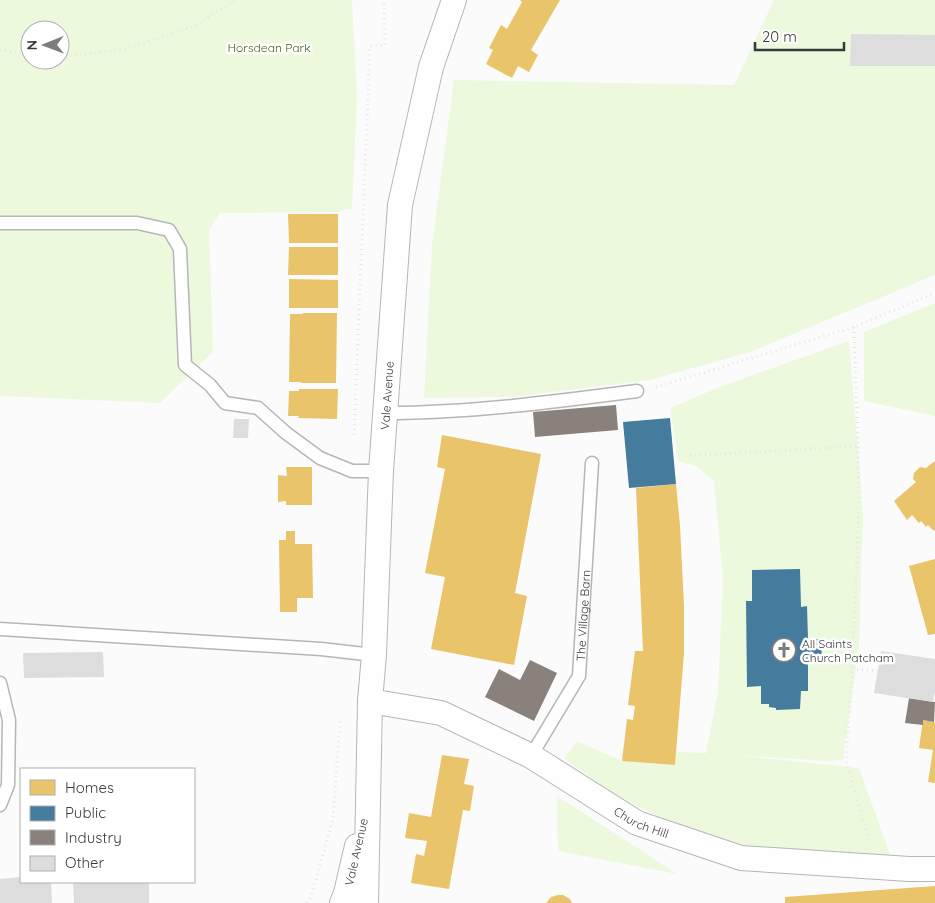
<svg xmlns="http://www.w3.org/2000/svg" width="935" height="903" viewBox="0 0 935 903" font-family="Quicksand,sans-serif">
	<rect width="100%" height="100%" fill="#fbfbfc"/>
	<!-- green -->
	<path fill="#edf9dd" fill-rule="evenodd" d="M0,0H352L357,96L352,209H345L338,212L220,213L209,230L213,352L160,403L0,396ZM30,30H60V60H30Z
		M774,0H935V275L750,352L650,380L511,397L424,398L432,245L454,80L734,85Z
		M935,303V416L864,401V332Z
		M849,341L863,513L859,646L843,760L827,761L735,755L859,768L892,860L802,854L726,842L674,824L613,794L564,758L577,741L622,761L675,765L676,752L706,753L718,692L723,579L714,481L696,466L678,461L670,408L722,386Z
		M557,796L636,847L677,874L558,851Z"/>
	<!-- homes -->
	<path fill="#e9c46a" d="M520,0H560L531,50L538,55L529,72L518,66L512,78L486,64L493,50L489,48L501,25L507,29L522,2Z
		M288,214H338V243H289Z
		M289,247H338V275H288Z
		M289,279L338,280V308H289Z
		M303,313H337L336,383H301V382H289L290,314H303Z
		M299,389H338L337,419L298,418L299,416H288L289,391H299Z
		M442,435L541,454L515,593L527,596L514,665L431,649L445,577L425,573L445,469L437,467Z
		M935,461V530L934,531L928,525L926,527L921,521L919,523L912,515L907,520L894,501L916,482L913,479L914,473L920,467L926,468Z
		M286,467H312V505H286V501L278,502V475L287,476Z
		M676,484L680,526L684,605V653L675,765L622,761L627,719L633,720L635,706L628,705L635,651H643L636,488Z
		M286,531H295V544H312L313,598H297V612H280L279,540H286Z
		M935,559V634L928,635L909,566Z
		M923,720L935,722V783L928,782L933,750L919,748Z
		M442,755L469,759L464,784L474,786L470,811L463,810L449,889L411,883L416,854L424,856L427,841L405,838L409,813L431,817Z
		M935,886V903H785V897Z
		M558,895H563L570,899L572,903H546L551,897Z"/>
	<!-- public -->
	<path fill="#457b9d" d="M670,418L676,484L629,488L623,422Z
		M800,569L801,607L807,606L808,639H821L822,660H808V691H801L800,709L776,710V708L769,707V704H761V686L747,687L746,601H752V570Z"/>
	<!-- industry -->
	<path fill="#8a817c" d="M616,405L618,430L535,437L533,412Z
		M530,660L557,673L534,721L485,697L499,669L520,680Z
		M909,698L935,702L934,722L923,720V725L905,723Z"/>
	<!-- building -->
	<path fill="#ddddde" d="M851,34L935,35V66H850Z
		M234,419H249L248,438H233Z
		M881,651L935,659V691L933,702L874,693Z
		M103,652L104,677L24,678L23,653Z
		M21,877V882H51L52,903H0V879Z
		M73,882H149V903H74Z"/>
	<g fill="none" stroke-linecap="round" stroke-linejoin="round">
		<!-- service casing -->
		<g stroke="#b6b6b7" stroke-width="15">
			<g id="service">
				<path d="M0,223H137L169,230L180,249L185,365L210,385L225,403L258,408L286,433L320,458L352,471H381"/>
				<path d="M385,413C469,413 553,402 637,391"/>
				<path d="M0,629L321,649L374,655"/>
				<path d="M0,683L9,720L8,785L0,805"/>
				<path id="s1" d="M531,756L579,676L592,463"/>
			</g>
		</g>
		<!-- minor casing -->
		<g stroke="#b6b6b7" stroke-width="26">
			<g id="minor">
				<path id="s2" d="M370,701L441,713L531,756L637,823L741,858L909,869H935"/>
				<path d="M342,903L346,893L357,846"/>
				<path id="s3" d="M366,903L370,701L374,655L381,471L400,205L431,67L454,0"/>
			</g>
		</g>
		<!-- path -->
		<path stroke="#e5e6e6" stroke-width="3" stroke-dasharray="1 4" stroke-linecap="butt" d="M0,50L30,56
			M60,57L127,49L193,27L235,0
			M854,327L858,446L859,507L852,669L846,761L869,840
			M656,387L854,327L935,293
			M354,435L370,46L385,45L384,0
			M685,456L858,446
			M852,669L878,671
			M307,903L311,897L333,819L340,721"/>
		<!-- service -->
		<use href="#service" stroke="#fefeff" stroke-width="12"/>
		<!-- minor -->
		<use href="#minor" stroke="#fefeff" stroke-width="24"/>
	</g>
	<!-- icons -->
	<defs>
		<g id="church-ring" transform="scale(1.25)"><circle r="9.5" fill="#fff" stroke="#7c7d7d" stroke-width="1.5"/><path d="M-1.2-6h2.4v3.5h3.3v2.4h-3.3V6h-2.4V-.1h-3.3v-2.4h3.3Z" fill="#7c7d7d"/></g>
	</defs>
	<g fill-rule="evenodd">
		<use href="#church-ring" x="784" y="650"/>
	</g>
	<g text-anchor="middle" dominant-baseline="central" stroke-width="5" stroke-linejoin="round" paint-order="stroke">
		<!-- park labels -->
		<g font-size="12" fill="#476108" stroke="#fff">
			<text x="269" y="47">Horsdean Park</text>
		</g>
		<!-- street labels -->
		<g font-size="12" fill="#383939" stroke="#fff">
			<text stroke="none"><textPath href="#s3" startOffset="508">Vale Avenue</textPath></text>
			<text stroke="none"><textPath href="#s1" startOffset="154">The Village Barn</textPath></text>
			<text stroke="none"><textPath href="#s2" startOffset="301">Church Hill</textPath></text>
			<text transform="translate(356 852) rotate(-77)">Vale Avenue</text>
		</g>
		<!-- poi labels -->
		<g font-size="12" fill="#383939" stroke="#fff" text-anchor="start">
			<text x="802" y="643">All Saints<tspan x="802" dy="14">Church Patcham</tspan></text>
		</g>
	</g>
	<!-- legend -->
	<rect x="20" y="768" width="175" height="115" fill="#ffffff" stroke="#afb0b0"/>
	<rect x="30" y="780" width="25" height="15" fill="#e9c46a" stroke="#afb0b0"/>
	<text x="65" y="793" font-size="15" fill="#383939">Homes</text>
	<rect x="30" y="806" width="25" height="15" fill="#457b9d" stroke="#afb0b0"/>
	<text x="65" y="818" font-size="15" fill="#383939">Public</text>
	<rect x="30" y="830" width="25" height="15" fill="#8a817c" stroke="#afb0b0"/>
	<text x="65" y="843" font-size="15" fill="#383939">Industry</text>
	<rect x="30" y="856" width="25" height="15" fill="#ddddde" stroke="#afb0b0"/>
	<text x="65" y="868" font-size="15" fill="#383939">Other</text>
	<!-- north arrow -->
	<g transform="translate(45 45) rotate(269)"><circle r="24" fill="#ffffff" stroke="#afb0b0"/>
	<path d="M0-4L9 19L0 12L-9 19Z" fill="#7c7d7d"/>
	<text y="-8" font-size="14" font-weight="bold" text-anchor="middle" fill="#383939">N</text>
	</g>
	<!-- scale -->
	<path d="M755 42v8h89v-8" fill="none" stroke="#383939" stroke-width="2.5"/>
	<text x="762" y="42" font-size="15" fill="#383939" stroke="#ffffff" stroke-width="4" paint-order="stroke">20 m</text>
</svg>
